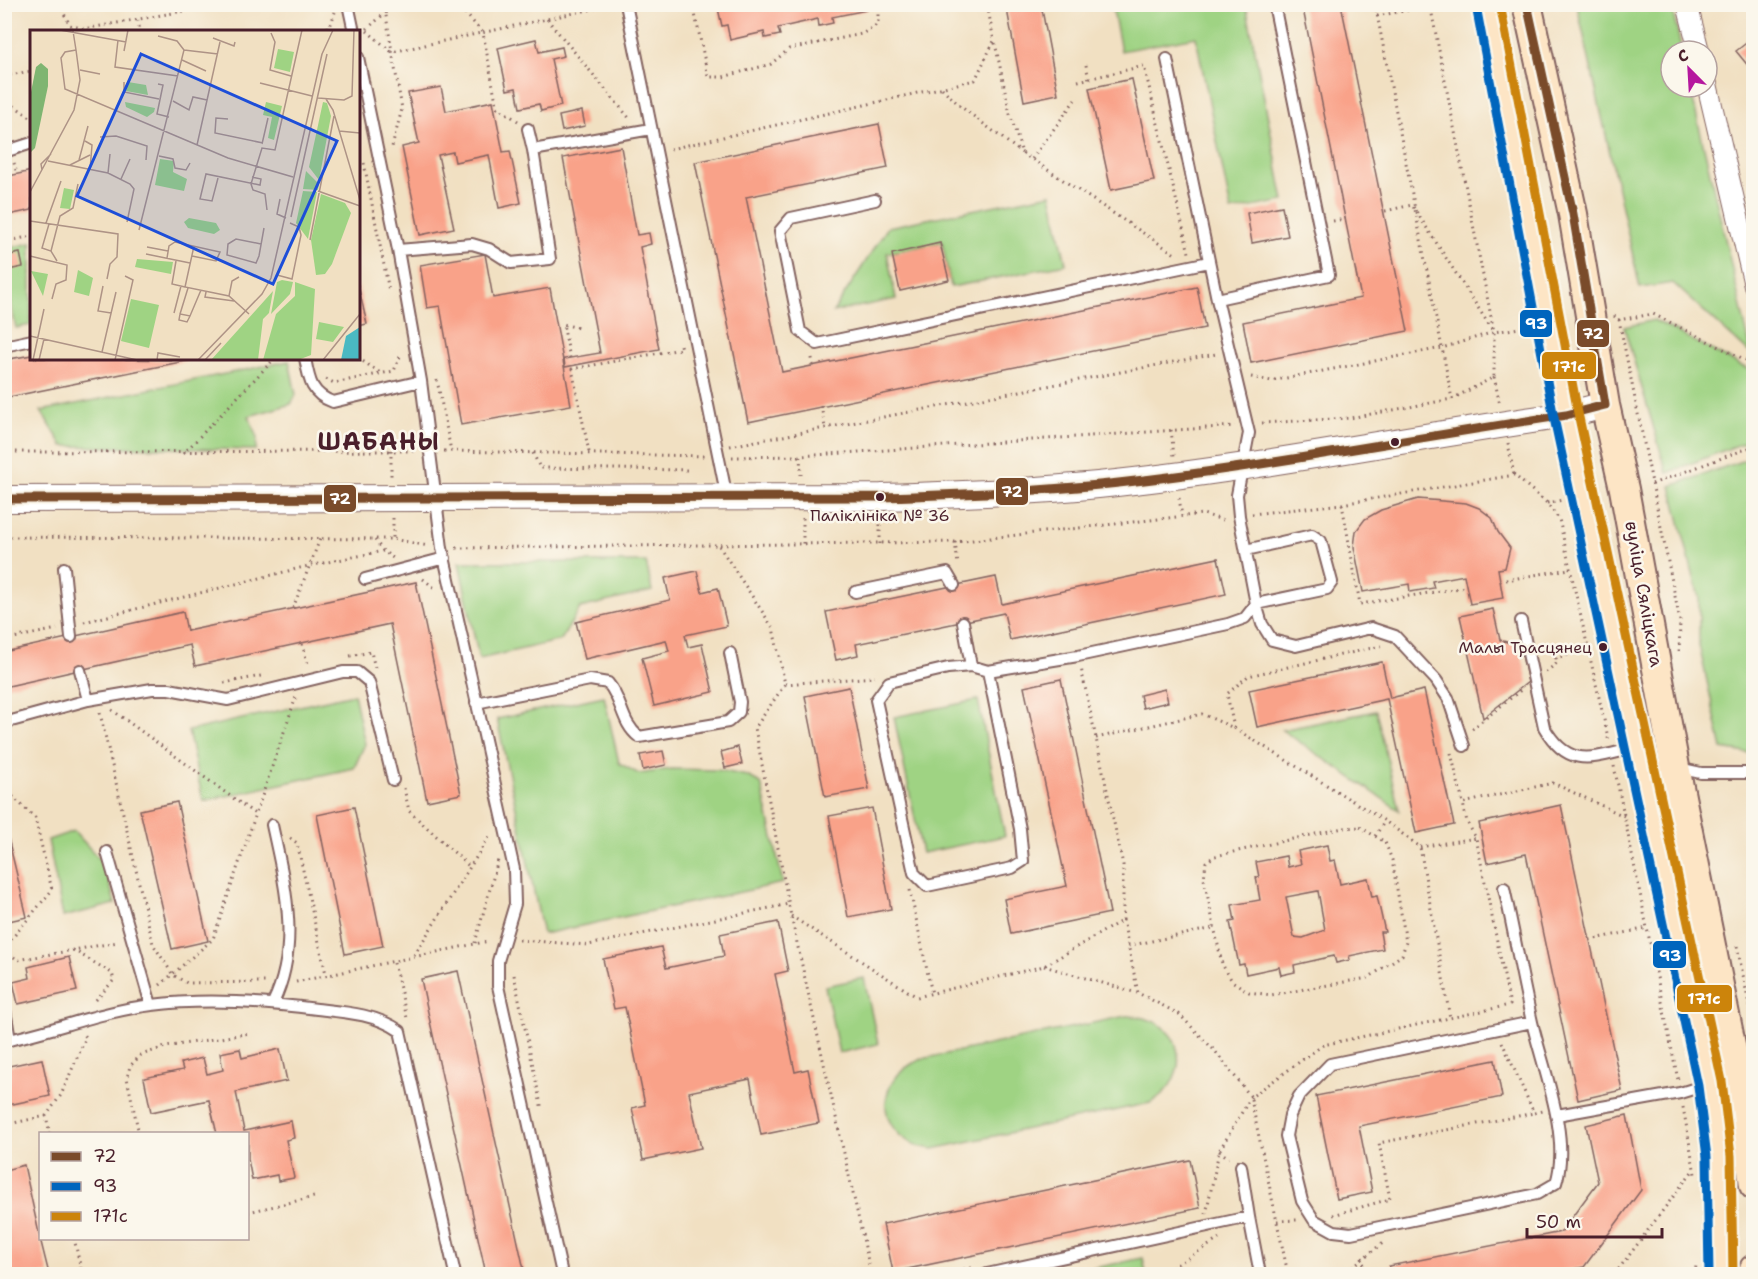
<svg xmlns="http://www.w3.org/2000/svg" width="1758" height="1279" viewBox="0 0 1758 1279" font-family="'Shantell Sans',sans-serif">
	<rect width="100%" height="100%" fill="#fbf7ec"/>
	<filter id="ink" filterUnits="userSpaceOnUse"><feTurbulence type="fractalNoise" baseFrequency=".0167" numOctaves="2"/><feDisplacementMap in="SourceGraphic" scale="12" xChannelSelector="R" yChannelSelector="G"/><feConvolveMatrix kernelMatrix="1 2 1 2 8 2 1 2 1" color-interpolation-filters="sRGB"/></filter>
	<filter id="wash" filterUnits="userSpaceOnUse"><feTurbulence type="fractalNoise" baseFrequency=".008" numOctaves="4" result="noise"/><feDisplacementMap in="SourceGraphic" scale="24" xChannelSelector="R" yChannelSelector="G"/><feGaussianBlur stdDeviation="1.35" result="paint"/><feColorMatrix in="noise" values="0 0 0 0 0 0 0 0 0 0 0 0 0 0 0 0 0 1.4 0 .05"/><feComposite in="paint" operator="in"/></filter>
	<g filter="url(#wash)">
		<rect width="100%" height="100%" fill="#f1e0c2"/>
		<!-- green -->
		<path fill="#9fd383" stroke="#747957" stroke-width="1.5" d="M1112,5H1246L1284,201L1231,211L1196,37L1121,51Z
			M1577,5H1671L1682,51H1671V87H1690L1752,355L1673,283L1640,288Z
			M1051,194L1066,264L951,287L942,242L887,253L896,299L833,312L888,227Z
			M31,243V325L16,328L5,276L4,249Z
			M1654,320L1753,372V439L1667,473L1624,327Z
			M289,361L296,395L291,404L249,416L257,438L256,450L63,446L41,411Z
			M1753,457H1754L1753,754L1722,749L1699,645V598L1671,486Z
			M459,562H646L652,591L580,608L561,640L479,659Z
			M354,694L365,744L354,768L203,801L188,731Z
			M604,696L619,763L639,774L671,769L718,770L747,776L761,783L783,883L543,934L497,719Z
			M978,700L1005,836L922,853L894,717Z
			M1376,711L1399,810L1282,730Z
			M74,831L105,865L115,904L63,917L48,840Z
			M864,978L878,1044L839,1053L825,986Z
			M1126,1016C1182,1015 1198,1075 1150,1103L933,1149C876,1142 869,1080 922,1059Z
			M1143,1258L1146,1274H1076L1075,1272Z"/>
		<g id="blocks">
			<!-- building -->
			<path fill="#f9a289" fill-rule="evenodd" d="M717,4H866L867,10L832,17L833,23L819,26L818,19L778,28L780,35L765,38L764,32L730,40L727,25L722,26Z
				M1006,4H1041L1058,94L1024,101Z
				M1302,4H1341L1408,331L1251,363L1243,322L1361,298Z
				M1754,37V73L1736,51Z
				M536,39L539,52L562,47L564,56L551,59L561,106L541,111L539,104L520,108L516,88L507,90L498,48Z
				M1132,79L1154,181L1111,190L1089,88Z
				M441,87L446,111L493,101L503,152L510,151L521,203L499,208L489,155L455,162L453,152L438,155L454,228L420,235L402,147L419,143L408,93Z
				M582,111L585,126L562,131L559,116Z
				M879,124L888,168L746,197L782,372L1197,287L1205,328L748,422L695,162Z
				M621,147L637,235L649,233L651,244L640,247L659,349L565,367L564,359L600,353L563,158Z
				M32,171V210L4,216V177Z
				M1282,206L1288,236L1252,243L1247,213Z
				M940,243L949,280L900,291L892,254Z
				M20,253L23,267L8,270L5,256Z
				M485,254L493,298L550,288L571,405L461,425L440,306L427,308L420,265Z
				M358,285L367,324L358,326Z
				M32,355V358L190,360L4,398V360Z
				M1418,499L1466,503L1479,508L1492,518L1498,532L1510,548L1505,568L1498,569L1503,598L1470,604L1464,575L1432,581L1434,588L1410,592L1409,584L1363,592L1354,547L1356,531L1365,519L1381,510Z
				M1218,558L1226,594L1010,640L1004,613L856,644L858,655L836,660L826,612L996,577L1002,604Z
				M697,571L702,592L718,588L727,626L685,635L688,647L702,644L713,692L654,706L642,658L669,651L666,640L585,659L576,622L670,600L665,578Z
				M416,582L461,794L427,801L390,624L195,666L190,645L4,687V652L183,612L187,631Z
				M1493,609L1500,640L1520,646L1528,682L1483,718L1460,616Z
				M1382,662L1390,698L1424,690L1454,825L1416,833L1387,699L1257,727L1249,690Z
				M1061,679L1110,913L1011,934L1004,899L1067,886L1024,687Z
				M849,687L869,789L825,797L805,696Z
				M1165,689L1168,702L1143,708L1140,695Z
				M738,747L742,764L725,768L721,752Z
				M663,751L666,765L643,770L640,755Z
				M177,802L208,941L172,949L140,810Z
				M1561,805L1622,1090L1578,1100L1526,854L1487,863L1479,823Z
				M354,807L383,946L345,954L317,815Z
				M872,808L891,909L848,917L829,816Z
				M4,821L27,917L4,922Z
				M1327,845L1330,861L1335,860L1340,884L1368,878L1372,897L1377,896L1385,932H1380L1383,949L1349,956L1350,960L1336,963L1334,956L1294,965L1295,972L1281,975L1279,967L1246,974L1244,964L1239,965L1230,922L1235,921L1232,905L1260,900L1256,877H1259L1256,862L1286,856L1288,867L1301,864L1298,851ZM1318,891L1325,930L1303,938L1294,937L1286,897Z
				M778,922L788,971L775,974L795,1072L808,1069L819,1123L761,1135L750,1079L689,1092L701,1148L643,1160L632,1108L645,1105L625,1007L614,1009L603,959L661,947L666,968L724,956L720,934Z
				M69,957L77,991L18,1004L13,982L30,978L28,967Z
				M458,971L525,1274H486L429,1017L421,979Z
				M240,1049L242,1058L280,1049L287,1081L236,1092L244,1131L291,1121L294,1138L286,1140L294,1178L278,1181L277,1175L252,1180L248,1159V1134H217L209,1100L151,1112L144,1078L183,1070L181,1063L203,1058L207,1074L223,1070L220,1053Z
				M42,1059L50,1096L4,1106V1067Z
				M1495,1060L1502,1097L1359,1126L1372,1192L1337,1199L1316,1096Z
				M1627,1115L1641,1190L1584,1267L1545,1274H1391L1389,1266L1561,1232L1598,1182L1586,1125Z
				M1190,1160L1200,1208L893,1272L883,1224Z
				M24,1165L40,1238L49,1274H11L5,1248V1170Z"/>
		</g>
	</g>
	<g filter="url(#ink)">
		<use href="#blocks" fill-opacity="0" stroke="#846360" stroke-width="1.5"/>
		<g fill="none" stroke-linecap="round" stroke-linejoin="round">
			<!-- service casing -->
			<g stroke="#846360" stroke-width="14">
				<path id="service" d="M348,4L354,32
					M626,4L727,498
					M1274,4L1329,275L1217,299L1249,433L1237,495L1239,516L1256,604L1262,624L1272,640L1296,646L1371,628L1395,636L1436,680L1448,698L1464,746
					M358,57L398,250L421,381L442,548L514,869L515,904L498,961V986L562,1274
					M1167,59L1217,299
					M528,129L533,150
					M4,152L32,143
					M875,200L791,218L780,231L800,331L817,344L1209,262
					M398,250L472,244L489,249L511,263L550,259L533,150L651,129
					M4,346L32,340
					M305,358C309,380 311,394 333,402L421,381
					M64,568L71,637
					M365,579L445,558
					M855,592L947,573L954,585
					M1521,621L1544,727C1569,771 1594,757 1635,748
					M963,622L971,666
					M80,670L88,700
					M988,671L1020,829L1023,861L1012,868L927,886L914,873L876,700L889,682L948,668L971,666L988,671L1078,656L1228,624L1245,618L1256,604L1327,589L1332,582L1321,541L1312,535L1246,550
					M476,703L590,680L608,683C623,701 621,723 639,737L728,722L739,712L740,702L730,653
					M4,723L88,700L152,689H169L228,700L343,672H357L369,682L393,780
					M1678,768L1701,773H1754
					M272,825C285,885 301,945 273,1003
					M107,852L151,1005
					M1504,888C1514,932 1522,978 1532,1022C1543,1069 1571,1137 1556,1183L1537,1194L1351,1233L1334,1231L1314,1220L1302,1201L1286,1136L1290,1115L1299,1096L1330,1064L1532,1022
					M4,1004L10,1040
					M4,1041C53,1031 102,1011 152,1005C206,998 262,1002 317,1009C345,1012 376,1014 400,1031L455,1274
					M1557,1115L1680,1093L1709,1084
					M1241,1166L1249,1217
					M987,1274L1249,1217L1260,1274"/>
			</g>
			<!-- minor casing -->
			<g stroke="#846360" stroke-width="22">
				<path id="minor" d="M1687,4L1699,51
					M1707,84L1754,285"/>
			</g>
			<!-- tertiary casing -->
			<g stroke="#846360" stroke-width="28">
				<path id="tertiary" d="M4,499L881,497C954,495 1026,492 1098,485C1255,469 1410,437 1566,415L1605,405"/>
			</g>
			<!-- secondary casing -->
			<g stroke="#846360" stroke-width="32">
				<path id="secondary" d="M1488,4L1566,415L1710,1084L1719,1156L1721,1274
					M1527,4L1573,214L1605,405L1624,489L1675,767L1745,1114L1754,1185
					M1753,1274L1754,1269"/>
			</g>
			<!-- path -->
			<path stroke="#846360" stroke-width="3" stroke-dasharray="1.5 4.5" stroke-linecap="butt" d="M59,4L70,25L84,29L195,9L199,4
				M384,4L402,109L392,147
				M457,4L483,33L497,107L518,121
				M693,4L708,77H723L771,64L789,49L862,34L878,24V4
				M1375,4L1452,399
				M1377,16L1430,6
				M547,19L630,119
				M138,20L140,32
				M367,29L395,4
				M367,31L392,52L612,5
				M303,32L330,27L335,12
				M995,43L1010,114L1022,153L1175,254
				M1086,65L1089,79
				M4,76L32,71
				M1078,81L1144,66L1189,253
				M942,88L960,106L1022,153
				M4,99L32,118
				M670,149L975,80L994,41L987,4
				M1032,159L1075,100
				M14,163L17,174
				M364,163L389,291
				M1385,211L1412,205L1493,331
				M1333,221L1346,219
				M4,242L32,236
				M1614,316L1619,320L1680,621L1679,655
				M1618,320L1653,314L1754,364
				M358,358L382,374
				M570,358L563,324L578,328
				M812,358L813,365
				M1251,377L1271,381L1442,348L1494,332L1526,327
				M1494,377L1500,405
				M326,379L334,383L394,371L401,354
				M437,380L451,451
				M821,406L825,427
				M1262,423L1350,418L1452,399L1494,377V332L1430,4
				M1171,430L1174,456
				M1508,443L1514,475
				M730,446L1216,354
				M391,450V478
				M444,451L705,456
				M4,452L417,451
				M589,452L572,369L681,349L680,345
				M533,453L540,468L691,470
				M183,454L275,358
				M800,456L801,475
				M732,457L800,456L1235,426
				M1652,484L1754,446
				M1179,498L1182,516
				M1547,503L1563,500
				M1342,504L1360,604L1466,587
				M1252,514L1342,504L1514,475L1547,503L1559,519L1609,742
				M393,518V539
				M803,518V544
				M4,537L393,539L428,546
				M375,540L383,551L393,558
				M955,542L958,564
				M880,544V519
				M719,546L773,628L785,684L755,728L791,916L871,1274
				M456,548L955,542L1203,514L1226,521
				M423,579L436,589
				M1500,581L1569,569
				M293,608L320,539
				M84,622L308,566L383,551
				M4,640L57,629
				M302,644L308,665
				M350,656L371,652L375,668
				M1546,672L1557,663L1556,658L1592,649
				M224,683L261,676
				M785,684L875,677
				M112,710L255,814
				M100,713L153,944L173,975L187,983L266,982
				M1234,728L1227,694L1248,676L1381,646
				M1472,729L1521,690
				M1096,738L1202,714L1234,728L1385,821L1420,847L1450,1018
				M1451,753L1463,803
				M1614,766L1678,1080
				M4,788L35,818L52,890L4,948
				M404,788L409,811L471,868
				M1360,827L1385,842L1392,860L1406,942L1402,955L1368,978L1271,995L1249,992L1232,981L1222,964L1204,879L1206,862L1215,856L1343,828Z
				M1375,836L1385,821
				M290,838L297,843L326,974
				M1420,847L1476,838
				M910,890L932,994
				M791,916L917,997L1044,966L1123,920V865L1081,668
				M1123,920L1138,993L1179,1014L1215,1051L1251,1097L1323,1045L1510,1005L1476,838L1467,822L1463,803L1553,783L1624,816
				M519,940L588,945L789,904
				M1590,940L1648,928
				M475,943L498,860
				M1128,946L1214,928
				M1737,946L1754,1028
				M4,950L18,960L118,942
				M73,950L112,973L114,980L94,1002
				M414,955L491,834
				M394,963L407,1018
				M1044,966L1137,993
				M514,975L542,1110
				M296,982L489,941
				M160,985L213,939L296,697
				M1502,1042L1534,1113L1542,1111
				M1251,1099L1288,1274
				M1683,1107L1695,1174
				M4,1125L46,1116
				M50,1134L46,1116L61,1095L86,1037L83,1033
				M139,1134L127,1078L130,1066L141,1055L165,1047L250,1033
				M1219,1151L1229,1158
				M248,1212L314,1197
				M1206,1214L1219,1151L1251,1097
				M1333,1215L1390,1199L1379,1143L1534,1113
				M1277,1221L1297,1220
				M74,1238L82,1274
				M1362,1257L1366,1274
				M940,1274L975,1267
				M1162,1274L1219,1239
				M1343,1274L1384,1242
				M1615,1274L1694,1169
				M1674,1274L1695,1269
				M1695,1274L1696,1265"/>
			<!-- service -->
			<use href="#service" stroke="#fff" stroke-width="10"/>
			<!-- minor -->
			<use href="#minor" stroke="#fff" stroke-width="20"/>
			<!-- tertiary -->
			<use href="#tertiary" stroke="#fff" stroke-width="26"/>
			<!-- secondary -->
			<use href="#secondary" stroke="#fde5c5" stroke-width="28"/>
			<!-- bus-1 casing -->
			<g stroke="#fbf7ec" stroke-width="14">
				<path id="bus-1" d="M4,499L881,497C954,495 1026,492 1099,485C1255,469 1410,438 1566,415L1605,405L1573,214L1527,4"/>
			</g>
			<!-- bus-2 casing -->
			<g stroke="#fbf7ec" stroke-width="14">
				<path id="bus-2" d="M1476,6L1554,418L1698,1086L1707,1157L1709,1274"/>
			</g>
			<!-- bus-3 casing -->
			<g stroke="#fbf7ec" stroke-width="14">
				<path id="bus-3" d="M1500,4L1578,413L1722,1081L1731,1156L1733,1274"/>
			</g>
			<!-- bus-1 -->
			<use href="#bus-1" stroke="#7a4b2a" stroke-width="9"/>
			<!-- bus-2 -->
			<use href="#bus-2" stroke="#0065bd" stroke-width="9"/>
			<!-- bus-3 -->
			<use href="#bus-3" stroke="#cc840b" stroke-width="9"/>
		</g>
	</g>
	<!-- markers -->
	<g fill="#4a1f2b" stroke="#fbf7ec" stroke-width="2">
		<circle cx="1395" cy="442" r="5"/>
		<circle cx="880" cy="497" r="5"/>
		<circle cx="1603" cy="647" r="5"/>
	</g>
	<g text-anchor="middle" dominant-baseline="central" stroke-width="5" stroke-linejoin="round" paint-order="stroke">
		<!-- bus labels -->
		<g font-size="16" fill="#4a1f2b" stroke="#fbf7ec">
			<text x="880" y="515">Паліклініка № 36</text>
			<text x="1592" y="647" text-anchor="end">Малы Трасцянец</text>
		</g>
		<!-- street labels -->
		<g font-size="18" fill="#4a1f2b" stroke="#fbf7ec">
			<text transform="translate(1644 594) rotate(80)">вуліца Сяліцкага</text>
		</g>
		<!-- district labels -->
		<g font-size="24" font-weight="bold" letter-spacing="1.5" fill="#4a1f2b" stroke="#fbf7ec">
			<text x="379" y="442">ШАБАНЫ</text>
		</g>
	</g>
	<!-- overview -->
	<g transform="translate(30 30)">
		<rect width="330" height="330" fill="#f1e0c2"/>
		<path d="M248,19L264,22L260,42L244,38ZM98,52L116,55L118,65L96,61ZM95,72L125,78L124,82L117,87L96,77ZM236,72L252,76L244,110L238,108L242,87L233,85ZM293,72L297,73L301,86L289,150L279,137ZM130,129L144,131L143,142L157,149L154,161L125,155ZM276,141L289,154L288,160L273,159ZM34,158L44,160L40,179L30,178ZM273,161L287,162L278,209L266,193ZM159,188L186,193L190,200L184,204L158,198L154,192ZM107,229L143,232L141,244L105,237ZM48,240L63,248L59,266L44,262ZM1,241L18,244L13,266ZM252,250L263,252L260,264L241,284L247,252ZM265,252L285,259L281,325L268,330H233L246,284L265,266ZM243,261L239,283L233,289L228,330H181ZM101,269L129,275L119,318L91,311ZM289,292L314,297L303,312L286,309Z" fill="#9fd383"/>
		<path d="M11,33L18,39V56L5,118L0,123V67L6,37Z" fill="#7fb571"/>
		<path d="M291,164L315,173L321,183L302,234L295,244L286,245L281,210Z" fill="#9fd383"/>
		<path d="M330,297V330H311L316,306Z" fill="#4ab9c2"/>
		<path fill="none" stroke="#ae9386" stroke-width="1.5" d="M30,0L96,12M43,1L46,20M241,3L245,12L240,40L261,46M183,8L204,16L205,12M88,10L85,37L148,46M46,20L35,22L31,28L35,59L198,128L263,147M154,20L188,24M94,21L98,0M292,24L303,0M152,30L176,41M50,40L70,44M94,52V62L129,69M230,53L282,66M128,54L133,55L127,84L139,87M288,68L314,70L322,66L324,0M296,69L303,80L330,170M143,71L159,80L163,67L177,70M198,89L186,88L185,103L233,113M309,101L330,103M70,107L86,106L117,116L116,130M55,111L62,115L60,140M232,114L238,88M167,115L190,12M129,126L143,129L145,138L156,140L160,133M49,130L58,96M18,131L78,143L100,154L104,159L97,192M40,135L60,125M12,140L11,134L21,124M78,143L80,124M188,148L182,171L170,169L176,144L230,155L231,149L222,147M91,149L100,129M288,161L330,176M0,162L44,80L50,50L46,20M250,169L247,184L256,188M237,180L235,164L223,160L221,154L232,118L245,120L272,0M261,187L297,24M0,191L88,204L87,227L80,234L77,249M16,193L31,151M19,194L12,218L21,221L27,231M109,200L154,20L147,11L128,6M280,210L304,86M231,214L206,209L198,214L197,225L226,233L229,226L234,198M164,216L155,257L199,266L219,284M117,217L138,221M21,221L30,186L43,178L48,154M116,224L160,233M0,226L37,235L36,250L26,254L22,269M137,228L139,216L145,212L190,222L186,231L162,226M146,231L142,254L155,257M247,245L262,249L271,205L269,197L260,193M73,256L68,281L81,283M158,258L150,284L160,286L171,260M176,262L175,267L204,271M199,266L202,251L209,247M144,283L151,256M150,284L149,290L157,292L160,286M0,306L107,330M72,322L86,262M3,330L14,279M9,330L14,309M85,330L103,250L95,246M127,330L128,323L150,327M168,330L232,264L241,248L292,24M175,330L191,313M293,330L330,284"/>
		<path fill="#1d4ed8" fill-opacity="0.15" stroke="#1d4ed8" stroke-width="3" d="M111,24L307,111L243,254L47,166Z"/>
		<rect width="330" height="330" fill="none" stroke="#4a1f2b" stroke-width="3"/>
	</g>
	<g stroke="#fbf7ec" stroke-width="2">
		<rect x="1519" y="309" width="34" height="29" rx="6" fill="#0065bd"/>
		<rect x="1576" y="319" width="34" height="29" rx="6" fill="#7a4b2a"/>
		<rect x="1541" y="351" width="56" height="29" rx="6" fill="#cc840b"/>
		<rect x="995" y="477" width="34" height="29" rx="6" fill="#7a4b2a"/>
		<rect x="323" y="484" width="34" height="29" rx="6" fill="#7a4b2a"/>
		<rect x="1652" y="940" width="35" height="29" rx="6" fill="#0065bd"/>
		<rect x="1676" y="984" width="57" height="29" rx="6" fill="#cc840b"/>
	</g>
	<g font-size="16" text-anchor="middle" font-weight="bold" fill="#fff">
		<text x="1536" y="329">93</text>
		<text x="1593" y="339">72</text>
		<text x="1569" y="372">171с</text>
		<text x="1012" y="497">72</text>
		<text x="340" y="504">72</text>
		<text x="1670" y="961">93</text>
		<text x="1704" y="1004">171с</text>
	</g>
	<!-- margin -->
	<rect width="1758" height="1279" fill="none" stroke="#fbf7ec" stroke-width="24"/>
	<!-- legend -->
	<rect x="39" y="1132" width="210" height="108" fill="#fbf7ec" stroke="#b4a19f" stroke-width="1.5"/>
	<rect x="51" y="1152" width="30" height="9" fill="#7a4b2a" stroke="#b4a19f" stroke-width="1.5"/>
	<text x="93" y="1162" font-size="18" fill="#4a1f2b">72</text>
	<rect x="51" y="1182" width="30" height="9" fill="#0065bd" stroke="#b4a19f" stroke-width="1.5"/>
	<text x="93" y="1192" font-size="18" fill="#4a1f2b">93</text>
	<rect x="51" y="1212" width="30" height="9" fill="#cc840b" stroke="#b4a19f" stroke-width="1.5"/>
	<text x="93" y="1222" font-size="18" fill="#4a1f2b">171с</text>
	<!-- north arrow -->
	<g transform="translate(1689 69) rotate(336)"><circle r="28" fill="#fbf7ec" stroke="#b4a19f" stroke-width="1.5"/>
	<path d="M0-4.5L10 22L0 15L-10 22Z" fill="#b5179e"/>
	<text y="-9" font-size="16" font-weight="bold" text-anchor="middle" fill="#4a1f2b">С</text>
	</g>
	<!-- scale -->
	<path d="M1527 1228v9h135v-9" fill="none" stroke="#4a1f2b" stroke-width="3"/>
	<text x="1536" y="1228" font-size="18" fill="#4a1f2b" stroke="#fbf7ec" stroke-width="4.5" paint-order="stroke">50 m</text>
</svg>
